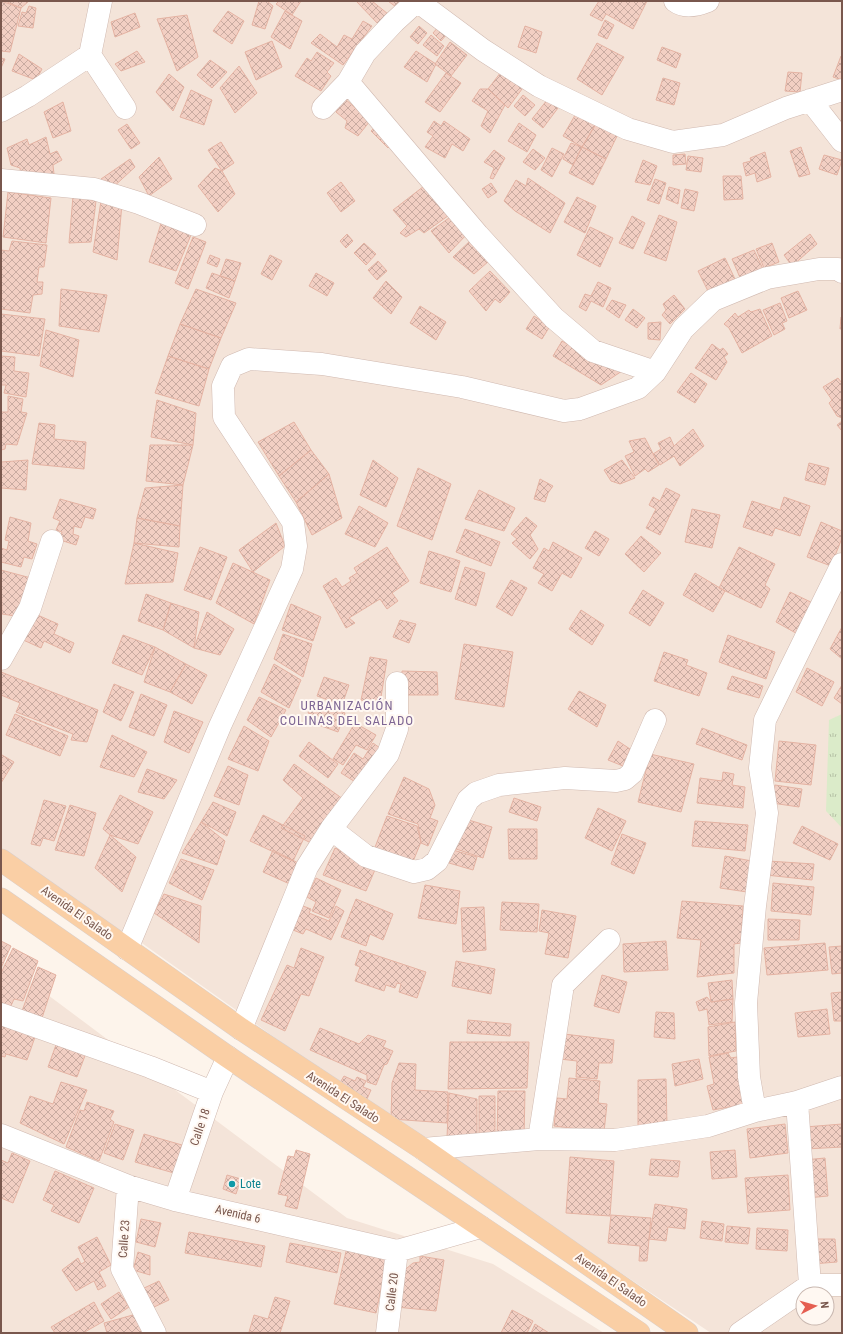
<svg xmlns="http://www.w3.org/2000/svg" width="843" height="1334" viewBox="0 0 843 1334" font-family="'Roboto Condensed',sans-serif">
	<defs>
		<pattern id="grass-tufts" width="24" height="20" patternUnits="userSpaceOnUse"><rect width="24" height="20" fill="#dbebc9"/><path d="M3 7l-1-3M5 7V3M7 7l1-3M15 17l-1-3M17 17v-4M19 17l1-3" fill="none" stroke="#b6c1a5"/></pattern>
		<pattern id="building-cross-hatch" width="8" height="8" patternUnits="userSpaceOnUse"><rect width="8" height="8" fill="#f2cfc3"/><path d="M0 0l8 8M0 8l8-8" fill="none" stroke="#c9aba1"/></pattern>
	</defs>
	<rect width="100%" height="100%" fill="#fdf4eb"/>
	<!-- residential -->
	<path fill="#f4e4d9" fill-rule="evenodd" d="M1,1H842V1333H711L374,1108L132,936L128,943L1,853ZM803,1294H827V1318H803Z
		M1,960L347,1218L493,1264L604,1333H1Z"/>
	<!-- grass -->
	<path fill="url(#grass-tufts)" d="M842,714V828L826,811L829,720Z"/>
	<!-- building -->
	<path fill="url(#building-cross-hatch)" stroke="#e5b3a3" d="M1,1L21,8L10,52L1,51Z
		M5,1H29L21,8Z
		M259,1H267L273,6L265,29L252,25Z
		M279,1H301L292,15L276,4Z
		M356,1H372L388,14L380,26Z
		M388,1H400L396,7Z
		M599,1H647L633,29L606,14L602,21L590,15Z
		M29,6L36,8L33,28L18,26L22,12L26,13Z
		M228,11L244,21L232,44L213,31Z
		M285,11L302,21L290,49L271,37Z
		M135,13L140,27L115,37L111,22Z
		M187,15L198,57L177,71L157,19Z
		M605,20L614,25L607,39L598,35Z
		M363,21L372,26L343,65L311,43L320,34L337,47L344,35L352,39Z
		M419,26L427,33L418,44L410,37Z
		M439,26L447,34L441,41L433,33Z
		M525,26L542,32L536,53L518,47Z
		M431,35L444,46L437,56L423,45Z
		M272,41L282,67L256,80L245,52Z
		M450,42L467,55L451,76L435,64Z
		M597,43L624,57L602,95L577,79Z
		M662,47L681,54L676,68L657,60Z
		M137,51L145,62L121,71L115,64Z
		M416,51L436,64L427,82L404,67Z
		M317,52L334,63L327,72L331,76L321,91L295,76L307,58L311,61Z
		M19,54L42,69L36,80L12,71Z
		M841,56H842V80L833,77Z
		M1,58L5,59L1,68Z
		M210,60L227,72L212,88L197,75Z
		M239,66L257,93L235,113L220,88Z
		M504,68L525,85L508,108L488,89Z
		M788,72L802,73L800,92L785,91Z
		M446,73L461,83L440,112L425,102Z
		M169,74L184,87L173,111L156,92Z
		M663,78L680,83L674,105L656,100Z
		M480,89H488L505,105L490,133L481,126L488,111L472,101Z
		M191,90L212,100L204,125L180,117Z
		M523,95L535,105L525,116L514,106Z
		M551,95L561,104L543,128L532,119Z
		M344,98L370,121L358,136L345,128L347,121L336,112Z
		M63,102L71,131L53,138L44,112Z
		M578,110L597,122L582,147L563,136Z
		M434,121L441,126L444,121L470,139L463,151L452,144L445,158L425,147L433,136L427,132Z
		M597,122L618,134L606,159L582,147Z
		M519,123L536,135L527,152L508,141Z
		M127,124L140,143L131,149L118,130Z
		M375,127L393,143L388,148L371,131Z
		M46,137L50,154L57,151L62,160L53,165L54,174L21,175L20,168L11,165L7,148L27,139L29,145Z
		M221,142L234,163L222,171L208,150Z
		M571,143L582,147L573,165L563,159Z
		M582,147L606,159L593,185L569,173Z
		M801,147L810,174L799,177L790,151Z
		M552,148L564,154L552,177L541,170Z
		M533,149L545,158L535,170L523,162Z
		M494,150L505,158L493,179L490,178L494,168L484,162Z
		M765,152L771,177L757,182L755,173L746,176L743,163L751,161L750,158Z
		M685,154L686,164L673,165V155Z
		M824,155L842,160L837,175L819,169Z
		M688,156L703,158L701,172L686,170Z
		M159,157L172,179L149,196L139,177Z
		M130,159L135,167L110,190L101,179Z
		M643,160L657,166L650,185L635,182Z
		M215,168L222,171L235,194L218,212L198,186Z
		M723,176H741L743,199L724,200Z
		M528,178L565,203L550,233L515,211L504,201L516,180L526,186Z
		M655,179L666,183L659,204L647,200Z
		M341,182L355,201L341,212L327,193Z
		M428,183L452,213L424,233L419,229L406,237L400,233L407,226L393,210Z
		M491,183L497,192L488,198L482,189Z
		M669,187L680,190L678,204L666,199Z
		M685,189L698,192L694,211L681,208Z
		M8,192L51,198L46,243L3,237Z
		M73,196L96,201L91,242L69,243Z
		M577,197L596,206L585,233L564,222Z
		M101,201L122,204L117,260L93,252Z
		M453,215L469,232L449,253L431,231Z
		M659,215L677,222L666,261L644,253Z
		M632,216L645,223L633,249L619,243Z
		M163,217L193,230L176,271L149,262Z
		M590,227L613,238L600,267L577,255Z
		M347,234L353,241L346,248L340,241Z
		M810,234L817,244L792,266L784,255Z
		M193,237L206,242L188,289L175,283Z
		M471,240L489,261L474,274L453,257Z
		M12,241L47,245L44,267H39L37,282H43L42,294L33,295L30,313L1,309V250L9,251Z
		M364,243L376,254L366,265L354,253Z
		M772,243L779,262L764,268L756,249Z
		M754,250L763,269L741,280L732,259Z
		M210,255L220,259L217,267L207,263Z
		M270,255L282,261L272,280L261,274Z
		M725,258L735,279L709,293L698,271Z
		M226,259L241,263L235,281L220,276Z
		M378,261L387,271L377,280L368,270Z
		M490,271L510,292L500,303L495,299L486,311L469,291Z
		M212,273L235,281L229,298L206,288Z
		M316,273L334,283L327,296L309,286Z
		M386,281L402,297L391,314L373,298Z
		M598,282L611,288L603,307L591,301L586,311L579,307L585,294L591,296Z
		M61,289L107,295L99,332L59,326Z
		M196,289L236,303L221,338L180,324Z
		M798,291L807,310L789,318L781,298Z
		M674,295L685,309L670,324L662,315L666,310L663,304Z
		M612,300L626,305L619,318L606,309Z
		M780,303L787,321L782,323L785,329L774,335L763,310Z
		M420,306L446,322L436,340L410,323Z
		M633,309L645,318L637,328L625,320Z
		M760,309L772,336L742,353L729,328L724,324L735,313L738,317L749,310L751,312Z
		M1,314L45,319L39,356L1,351Z
		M534,316L550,326L542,339L526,329Z
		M841,317H842V329H840Z
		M661,322L660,340L648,339V323Z
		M180,324L221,338L209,369L168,356Z
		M46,330L79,340L73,377L40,366Z
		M562,341L581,352L625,369L601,385L553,356Z
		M712,344L720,350L723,348L728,354L724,357L727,362L716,380L695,368Z
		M1,356L15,357L14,371L29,373L26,397L4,393L6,385H1Z
		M168,356L209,369L199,406L155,393Z
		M691,373L707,384L695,403L677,392Z
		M838,378L842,383V418L837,416L829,403L832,400L823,387Z
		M8,396L23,399L21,412L27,413L17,445L6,444L5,449L1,450V412H8Z
		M157,400L196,413L193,445L151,437Z
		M842,421V431L837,425Z
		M294,422L311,450L279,476L258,442Z
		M39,423L55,425L54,439L86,442L84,469L32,464Z
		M693,429L704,446L680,466L674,456L660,465L653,454L661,449L658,443L670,437L674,446Z
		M645,438L659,465L648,472L645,469L635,476L625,456L634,452L629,441Z
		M150,445H193L183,485L146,481Z
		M311,450L329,474L296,502L279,476Z
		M28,460L26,490L1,488V462Z
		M373,460L398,478L386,507L360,495Z
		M622,460L635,478L620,484L611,481L604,470Z
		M809,463L829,468L825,485L805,480Z
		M418,468L451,484L432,540L397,526Z
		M329,474L342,518L312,535L296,502Z
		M540,479L553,486L548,493L545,502L534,499Z
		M183,485L180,526L137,518L145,488Z
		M666,488L680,495L660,535L646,528L656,509L649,505L653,497L660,501Z
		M479,490L515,508L504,531L465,519Z
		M784,497L810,506L800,536L775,528L772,536L743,527L752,501L780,510Z
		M60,499L96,509L93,519L85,517L81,528L74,526L73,534L79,536L76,545L60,540L62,532L56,530L60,521L53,518Z
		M359,506L388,523L375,547L345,534Z
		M692,509L720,515L712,548L685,542Z
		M10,517L31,523L28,541L37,544L32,559L24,557L21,567L1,562V548L7,550L9,541L5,540Z
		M526,517L537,526L530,535L538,549L530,559L512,543L517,539L511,534Z
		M137,518L180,526L179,547L134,543Z
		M821,522L842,531V538L831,566L807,557Z
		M276,523L285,546L253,572L239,550Z
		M465,529L500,542L491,566L456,552Z
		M595,531L609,539L599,556L585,548Z
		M641,536L661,553L644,572L625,554Z
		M553,542L582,558L571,578L562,573L552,591L538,583L544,574L533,568L544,548L549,551Z
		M134,543L178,553L173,582L125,584Z
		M200,547L227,557L211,600L184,590Z
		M387,547L409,581L392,593L398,601L387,609L380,599L349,618L355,623L346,628L323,586L336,578L342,587L351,581L349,578L357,573L354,568Z
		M739,547L775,564L765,585L770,589L761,608L719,588Z
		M429,551L460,561L451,592L420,583Z
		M233,563L270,580L254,624L216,603Z
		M465,567L485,573L476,606L455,599Z
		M1,570L31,578L15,616L2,614Z
		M695,573L725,591L713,612L683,595Z
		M511,580L527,588L512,616L496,607Z
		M643,590L664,603L650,626L629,613Z
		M790,592L819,606L803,637L776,622Z
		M146,594L171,603L163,630L138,621Z
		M171,603L199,612L194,648L163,630Z
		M291,604L321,617L313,641L282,630Z
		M581,610L604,625L592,645L569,629Z
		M207,612L234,629L220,655L194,648Z
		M33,613L58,624L54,634L74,643L70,653L44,641L41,648L21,639Z
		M400,620L416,624L409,643L393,637Z
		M842,627V659L830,649Z
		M283,634L312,644L303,677L274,659Z
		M123,635L155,647L142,675L112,663Z
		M728,635L775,652L766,679L719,662Z
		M464,644L513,652L504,707L455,699Z
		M155,647L186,664L170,692L144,682Z
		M664,652L688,660L686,665L707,673L699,696L654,681Z
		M370,657L387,660L380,703L361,700Z
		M186,664L207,675L192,704L170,692Z
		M274,664L301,680L289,708L261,692Z
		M807,668L834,682L822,706L796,692Z
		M402,671L437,672L438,695H402Z
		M1,672L98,710L87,742L71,740L73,734L16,712L20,703L1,695Z
		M732,676L763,686L759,698L727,689Z
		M324,677L349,685L342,705L317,696Z
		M114,684L134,692L121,721L103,712Z
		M842,685V704L834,698Z
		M579,691L606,705L597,727L568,709Z
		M141,694L167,705L154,736L129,727Z
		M259,697L286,710L271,737L247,720Z
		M312,701L345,713L338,732L316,724L319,716L308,713Z
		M174,711L203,722L189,753L164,742Z
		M15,714L68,736L60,756L6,735Z
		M355,723L376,735L367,750L356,745L343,765L333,759Z
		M244,726L269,741L258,771L228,759Z
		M702,728L747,745L742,760L696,744Z
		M112,735L147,752L134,777L100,767Z
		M618,741L630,749L623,766L608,760Z
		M779,741L816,745L811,785L775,781Z
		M309,742L338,764L328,778L299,756Z
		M373,743L380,748L360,785L341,773L354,753L363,759Z
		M650,754L694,764L681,812L638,802Z
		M2,755L14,762L1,783V757Z
		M294,764L343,799L311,843L281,828L303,798L283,780Z
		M228,766L248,775L239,805L214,796Z
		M147,769L177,780L164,799L138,792Z
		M723,772L734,774L732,785L745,787L743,808L697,803L700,778L722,781Z
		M404,777L429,789L435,805L430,818L438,821L428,846L421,843L418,824L388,814Z
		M775,785L802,789L799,807L772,803Z
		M120,795L153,812L138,844L110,835L103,829Z
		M514,798L541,807L537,821L509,812Z
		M44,800L66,806L54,841L43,838L40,846L31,844Z
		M213,802L236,812L227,836L201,822Z
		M70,805L96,813L84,856L55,850Z
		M598,808L626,821L612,851L585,838Z
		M263,815L305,836L293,861L250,841Z
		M387,816L417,826L421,842L412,864L372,855Z
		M462,818L492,827L483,858L453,848Z
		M695,821L748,825L745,851L692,846Z
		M201,822L225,841L217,865L182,853Z
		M802,826L838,844L830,860L793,843Z
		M508,829H537V859H509Z
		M622,834L646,843L634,874L611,864Z
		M110,835L136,857L122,892L95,868Z
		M335,848L377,865L366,891L323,875Z
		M273,850L302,865L292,885L263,872Z
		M453,850L477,857L473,870L449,863Z
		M725,856L752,861L747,892L720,888Z
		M181,859L214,870L202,900L169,883Z
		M768,861L814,864L812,880L766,875Z
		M316,878L341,890L329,918L312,911L316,902L307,897Z
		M773,883L814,887L811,915L771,911Z
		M425,885L460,891L456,924L418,918Z
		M164,894L201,906L199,943L154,913Z
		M356,899L393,914L383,940L370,934L366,946L341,937Z
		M682,901L743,906L741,943L734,944V973L697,977L701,940L677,938Z
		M502,902L539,904L537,932L500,930Z
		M303,906L311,909L309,913L329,921L336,906L344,911L331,940L306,929L303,934L293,930Z
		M484,907L486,950L463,952L461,908Z
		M542,910L576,916L568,958L545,954L549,933L539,931Z
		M768,919L800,920L799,940H768Z
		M1,941L11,946L1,968Z
		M666,941L668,970L624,972L623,944Z
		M825,943L828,970L767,975L764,948Z
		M842,946V973L832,974L829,947Z
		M13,948L38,961L23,1001L14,999L10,1008L1,1005V973Z
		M301,948L324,957L309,996L301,994L285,1031L261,1020L287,965L294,968Z
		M360,950L426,972L417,998L399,992L401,984L397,983L395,988L386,985L384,991L355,981L360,967L355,965Z
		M456,961L495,969L491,994L452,986Z
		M38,967L56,975L42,1018L22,1011Z
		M602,975L627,982L619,1013L594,1006Z
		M732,980L733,999L711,1002L708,983Z
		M842,992V1021H834L831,993Z
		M707,997L711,1002L733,999L732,1022L709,1025L707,1009L699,1011L696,1002Z
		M827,1009L830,1034L798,1037L795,1013Z
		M656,1012L674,1013L675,1039L654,1037Z
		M468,1020L511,1024L510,1036L467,1033Z
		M735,1022L736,1051L709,1056L708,1027Z
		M1,1024L35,1037L27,1060L6,1054L5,1057L1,1056Z
		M320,1028L359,1044L368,1035L386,1041L383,1047L393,1051L387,1064L384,1065L376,1085L367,1082V1075L310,1050Z
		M564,1034L614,1040L612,1063H599L597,1079L576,1077L577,1061L560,1059Z
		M57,1042L86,1053L77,1077L48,1067Z
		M450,1042H529L527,1088L448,1089Z
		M728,1053L731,1058L737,1057L745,1104L713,1110L707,1086L714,1084L709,1057Z
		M699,1059L703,1079L675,1086L672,1064Z
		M399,1063L416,1064L415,1090L448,1092L447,1123L391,1119L392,1083Z
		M344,1076L355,1081L357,1077L366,1081L363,1087L371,1090L363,1108L335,1091Z
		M569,1078L600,1081L598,1103L607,1104L604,1132L554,1126L557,1098L567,1099Z
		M666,1079L667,1126H638V1080Z
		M61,1082L87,1090L64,1144L20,1123L30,1096L53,1104Z
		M498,1091H525L524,1139H497Z
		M449,1093L477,1099V1137H447Z
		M479,1096H495V1137L479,1136Z
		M87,1102L114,1111L110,1119L114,1122L99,1161L66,1147L80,1110L84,1111Z
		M115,1124L134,1130L123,1160L104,1153Z
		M785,1124L788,1153L750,1158L747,1129Z
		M842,1124V1147L806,1149L805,1127Z
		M144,1134L182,1145L174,1173L135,1162Z
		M296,1150L310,1154L297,1209L285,1206L288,1196L278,1194L288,1156L294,1157Z
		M735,1150L737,1177L712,1179L710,1152Z
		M12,1153L30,1161L13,1203L1,1198V1160L8,1163Z
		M570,1157L614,1161L610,1216L566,1213Z
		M825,1158L828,1196L807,1198L804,1160Z
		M651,1159L680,1161L678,1177L649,1175Z
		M55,1171L94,1188L79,1223L51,1211L54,1205L43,1200Z
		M227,1175L241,1179L236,1194L223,1189Z
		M788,1175L790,1210L748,1213L745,1178Z
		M655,1204L687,1209L685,1229L668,1227L666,1241L649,1239Z
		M611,1215L651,1218L647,1261H639L640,1246L608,1243Z
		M141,1219L161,1223L155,1247L136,1242Z
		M702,1221L724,1224L722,1241L700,1238Z
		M727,1226L750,1228L748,1244L725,1242Z
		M757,1228L788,1230L787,1251L756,1249Z
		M189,1232L265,1246L261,1267L185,1253Z
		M97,1237L111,1265L99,1272L106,1286L98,1290L94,1281L76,1291L62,1270L78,1258L81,1264L85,1262L78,1247Z
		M811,1239H835L837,1262L812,1264Z
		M290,1243L341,1253L337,1273L286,1262Z
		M347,1247L388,1255L376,1313L334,1304Z
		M138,1252L150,1256V1275L133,1270Z
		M420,1256L444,1260L436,1311L396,1307L401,1273L413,1263L420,1262Z
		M159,1281L169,1300L152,1308L142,1289Z
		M119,1292L129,1307L111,1319L101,1304Z
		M275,1297L290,1301L280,1333L249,1332L254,1315L268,1319Z
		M94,1302L104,1321L83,1333H55L51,1327Z
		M512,1310L533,1321L527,1333H501Z
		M140,1313L145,1333H107L104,1323Z
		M535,1324L549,1333H531Z"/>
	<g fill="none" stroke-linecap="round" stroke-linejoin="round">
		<!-- street casing -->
		<g stroke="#d0b9b0" stroke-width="23">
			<path id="street" d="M101,1L90,55L125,108
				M417,1L483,50L539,86L628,129L673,142L723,135L786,108L842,90
				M675,1C684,8 698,5 708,1
				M348,82L478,235L554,318L593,351L655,372
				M810,100L842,141
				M323,108L348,82L365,53L394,22L417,1
				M1,111L28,96L90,55
				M1,180L94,189L139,203L195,225
				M1,659L30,608L52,541
				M331,829L366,856L414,872L427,869L437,861L468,800L476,793L499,785L565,778L616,781L625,779L632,773L655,720
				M127,949L220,726L292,569L296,546L293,522L224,417L223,386L232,366L249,359L322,364L462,387L564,411L580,409L638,388L655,372L683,329L713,300L767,278L819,269H838L842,272
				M1,1014L150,1067L212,1092
				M241,1029L307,867L331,829L388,754L397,729V683
				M797,1102L810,1285
				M755,1111L749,1077L746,1003L755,906L767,813L760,768L765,720L842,564
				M1,1135L128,1186L175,1200L397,1251L481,1227
				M539,1139L563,985L609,940
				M423,1149L539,1139L615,1140L708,1126L755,1111L797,1102L842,1087
				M128,1186L122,1269L155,1333
				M175,1200L212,1092L228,1057
				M387,1333L397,1251
				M740,1333L810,1285H842"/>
		</g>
		<!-- primary casing -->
		<g stroke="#d9d0cd" stroke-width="23">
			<path id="primary" d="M1,860L241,1029L423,1149L687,1333
				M1,899L228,1057L639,1333"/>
		</g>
		<!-- street -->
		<use href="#street" stroke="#fff" stroke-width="22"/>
		<!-- primary -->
		<use href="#primary" stroke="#facfa5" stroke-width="22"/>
	</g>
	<!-- markers -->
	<circle fill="#0f9aa8" stroke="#fff8f2" stroke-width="1.5" cx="232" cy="1184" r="4"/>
	<g text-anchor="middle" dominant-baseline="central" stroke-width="4" stroke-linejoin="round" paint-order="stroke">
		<!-- street labels -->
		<g font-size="12" fill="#79574d" stroke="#fff8f2">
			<text transform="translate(77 913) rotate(35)">Avenida El Salado</text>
			<text transform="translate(343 1097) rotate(33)">Avenida El Salado</text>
			<text transform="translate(200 1127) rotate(-71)">Calle 18</text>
			<text transform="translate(238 1214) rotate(13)">Avenida 6</text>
			<text transform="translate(124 1239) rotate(-86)">Calle 23</text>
			<text transform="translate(611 1280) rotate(35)">Avenida El Salado</text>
			<text transform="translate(392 1292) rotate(-83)">Calle 20</text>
		</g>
		<!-- culture labels -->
		<g font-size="12" fill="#0d838f" stroke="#fff8f2" text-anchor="start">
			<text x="240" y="1184">Lote</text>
		</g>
		<!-- neighbourhood labels -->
		<g font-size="13" letter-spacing="1" fill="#7e6694" stroke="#fff8f2">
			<text x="347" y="705">URBANIZACIÓN<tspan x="347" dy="15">COLINAS DEL SALADO</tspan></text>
		</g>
	</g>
	<!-- border -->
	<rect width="843" height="1334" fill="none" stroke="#79574d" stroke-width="4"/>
	<!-- north arrow -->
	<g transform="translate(815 1306) rotate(84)"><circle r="19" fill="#fff8f2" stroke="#c9b8b0"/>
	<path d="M0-3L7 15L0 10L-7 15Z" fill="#e55f52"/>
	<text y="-6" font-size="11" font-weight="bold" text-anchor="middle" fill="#79574d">N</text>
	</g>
</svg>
